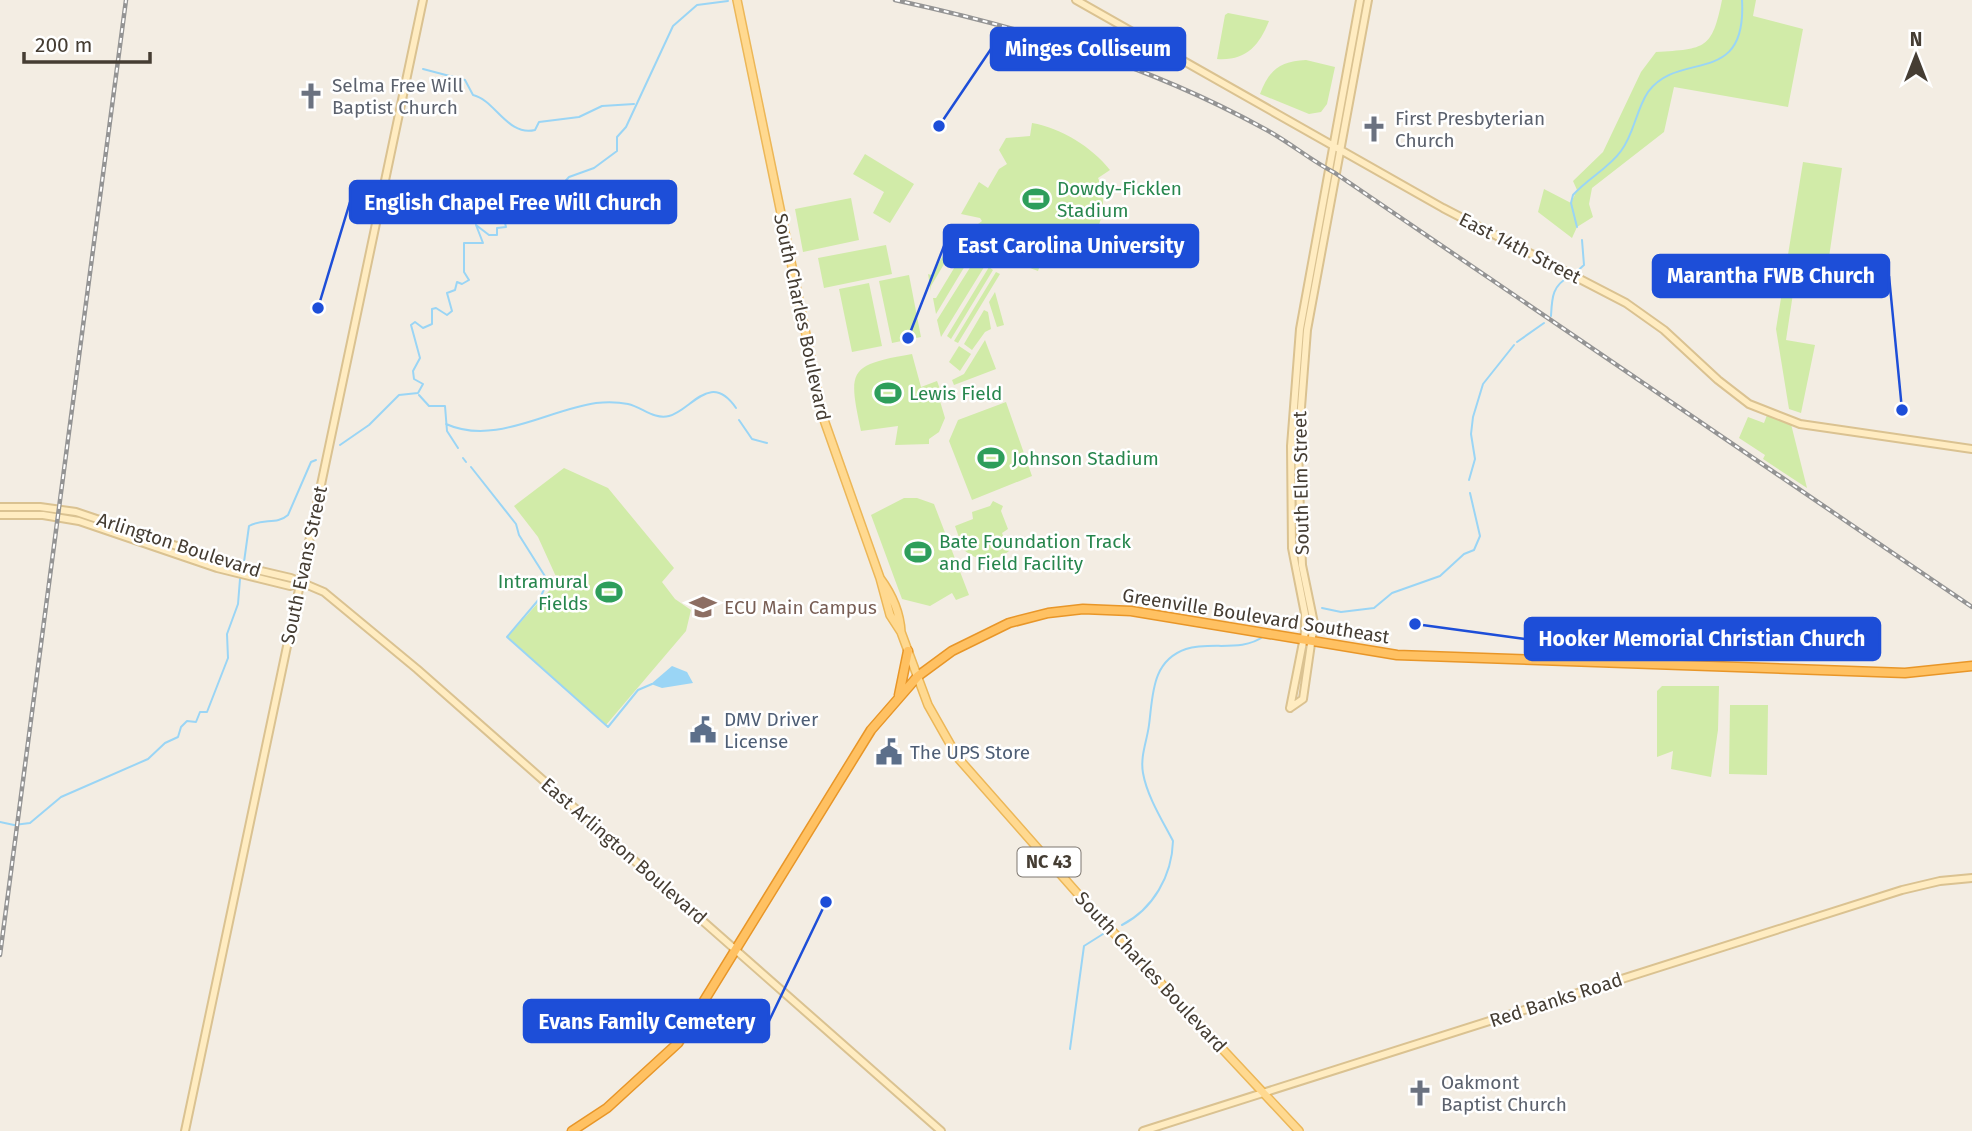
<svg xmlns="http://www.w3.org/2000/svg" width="1972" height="1131" viewBox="0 0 1972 1131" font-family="'Fira Sans',sans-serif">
	<rect width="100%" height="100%" fill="#f3ede3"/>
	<!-- green -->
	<path fill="#d1eba8" d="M1722,0H1756L1753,16L1803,29L1788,107L1674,87L1664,132L1592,188L1589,204L1593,217L1577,227L1572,238L1538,212L1544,189L1571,203L1577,190L1573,181L1603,152L1641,72L1656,52C1706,49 1712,49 1722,0Z
		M1228,13L1269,21C1259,46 1246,61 1217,59L1225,15Z
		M1306,60L1335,67L1327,104L1321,112L1309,114L1260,94C1269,70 1280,61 1306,60Z
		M1032,123C1061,128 1092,147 1110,170L1098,178L1106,196L1103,197C1105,234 1080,265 1042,259L1038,271C1006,259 1003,257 976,234L978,231L974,227L982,221L980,218L961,214L979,182L988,188L999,169L1007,164L999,150L1006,138L1030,136Z
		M865,154L914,184L890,223L873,213L884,192L853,174Z
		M1803,162L1842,168L1827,271L1797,267L1786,340L1815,345L1801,413L1789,409L1776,329Z
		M851,198L859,240L803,252L795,209Z
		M886,245L892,274L824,288L818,258Z
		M944,248L954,254H950L931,286V291L928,274L931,275L946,251Z
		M958,255L971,256L936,314L933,298H936L959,260Z
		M976,258L986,264L941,337L937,320Z
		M989,267L993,270L951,339L947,336Z
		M996,272L1000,274L958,343L954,341Z
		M909,275L921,337L892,343L879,281Z
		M869,283L882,346L852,352L839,289Z
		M995,292L1004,325L997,327L989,302Z
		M984,310L988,312L991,329L985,332L972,350L964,344Z
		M985,340L996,369L954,385L952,380L964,374Z
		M959,346L971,354L960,371L949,362Z
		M912,354L921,387L937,381L940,389L937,391L945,418L939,432L929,439V444L895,445L898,426L861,431C848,370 848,365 912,354Z
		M1006,402L1032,476L972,500L949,441L958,420Z
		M1767,415L1791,424L1807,488L1763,459L1765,455L1739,438L1748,417L1764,423Z
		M564,468L608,488L674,568L662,582L675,599L691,610L686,631L606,725L507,637L558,581L538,537L514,506Z
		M904,498H917L934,504L969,595L956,600L952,593L930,606L902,599L871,515Z
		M993,501L1003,506L1001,511L1008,529L1002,533L1009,551C994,563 977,562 963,549L955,526L973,519L972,512L990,506Z
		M1662,686H1719L1718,730L1711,777L1671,769L1673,751L1657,757V691Z
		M1730,705H1768L1767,775L1729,774Z"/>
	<!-- water -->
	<path fill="#9ad5f5" d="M672,666L687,672L693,683L662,688L651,684Z"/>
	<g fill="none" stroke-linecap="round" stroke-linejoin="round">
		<!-- stream -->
		<path stroke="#9ad5f5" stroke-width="2" d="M423,69L465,80L473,95C495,100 508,137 535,130L539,122L579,117L602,106L634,104
			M1577,227L1571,203L1573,195C1587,179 1609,168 1621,151C1634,134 1636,110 1648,92C1679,49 1747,89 1742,0
			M1574,274L1584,265L1582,240
			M1551,316C1552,297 1552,286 1570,276
			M1517,342L1544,323
			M419,395L429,406H445L447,431L458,448
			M739,420L752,439L767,443
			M446,424C495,446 547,410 596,403C606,402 618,402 628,404C642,407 654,420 669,416C691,411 710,370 736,408
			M340,445L369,425L399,395L418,393L423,384L414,379L413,371L420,358L411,325L415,322L423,328L432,324V309L436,308L447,315L452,311L447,293L455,290L457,282L462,284L469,280L464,272V243H483L476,225L489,235H497V228L506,227L501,208L527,207L530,203L526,194L528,186L543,183L548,190L560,187L569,177L594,168L617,151V137L626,127L673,26L697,5L728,1
			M463,458L466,462
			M471,467L516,524L519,535L548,581L540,598L507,637L608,727L638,690L652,684
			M1469,480L1475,459L1471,434L1473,417L1483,384L1514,345
			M244,562L249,526C262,518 277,525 288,515L311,462L316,460
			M1322,608L1341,612L1374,608L1392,593L1440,576L1464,554L1474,550L1480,536L1470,493
			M0,822L14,825L30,823L61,797L148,759L165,743L178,737L181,727L187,721L196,722L200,712H207L228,658L227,634L238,604L240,579
			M1122,925C1153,909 1172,876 1173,841C1162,820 1147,796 1143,773C1140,756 1147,741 1149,725C1153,696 1151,661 1186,649C1212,641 1241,653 1264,636
			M1070,1049L1084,946L1103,934"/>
		<!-- secondary casing -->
		<g stroke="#dac291" stroke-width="10">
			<path id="secondary" d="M1076,0L1443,208L1626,303L1664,330L1718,380L1749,404L1800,424L1972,449
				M0,507H40L76,512L227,563L291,578L324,592L417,669L941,1131
				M0,515H43L79,521L217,568L290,586L299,583
				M1290,708L1303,699L1314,623L1302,565L1300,513L1298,446L1307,330L1368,0
				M1290,708L1305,632V614L1292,548L1291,446L1300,329L1360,0
				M185,1131L423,0
				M1143,1131L1902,890L1940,881L1972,878"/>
		</g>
		<!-- primary casing -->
		<g stroke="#ecb758" stroke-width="10">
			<path id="primary" d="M737,0L823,417L880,578L890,615L901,632
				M880,578C891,593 900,613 901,632L928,705L958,758L1085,902L1299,1131"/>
		</g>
		<!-- highway casing -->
		<g stroke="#e89628" stroke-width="11">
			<path id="highway" d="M899,695L908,651
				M572,1131L607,1108L678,1043L871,730L918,676L952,651L1009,623L1048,613L1083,609L1131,611L1397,655L1905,673L1972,666"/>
		</g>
		<!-- secondary -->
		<use href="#secondary" stroke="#ffecc1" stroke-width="6"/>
		<!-- primary -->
		<use href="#primary" stroke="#ffd990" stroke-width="7"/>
		<!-- highway -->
		<use href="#highway" stroke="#ffc162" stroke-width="8"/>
		<!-- rail casing -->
		<g stroke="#949494" stroke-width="4.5">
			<path id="rail" d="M895,0C1024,28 1146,64 1263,128C1288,141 1310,160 1335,173L1972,607
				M0,955L126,0"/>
		</g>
		<!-- rail -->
		<use href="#rail" stroke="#fff" stroke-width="2" stroke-dasharray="5" stroke-linecap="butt"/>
	</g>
	<!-- icons -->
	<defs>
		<g id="church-bare" transform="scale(2.1)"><path d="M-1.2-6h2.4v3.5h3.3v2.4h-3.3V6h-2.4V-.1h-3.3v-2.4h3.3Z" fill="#6b7280" stroke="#fff" stroke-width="2.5" paint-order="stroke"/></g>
		<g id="stadium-bare" transform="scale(2.1)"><path d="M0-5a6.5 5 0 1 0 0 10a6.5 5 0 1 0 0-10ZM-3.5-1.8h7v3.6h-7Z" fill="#2e9e5b" stroke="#fff" stroke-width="2.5" paint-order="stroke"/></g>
		<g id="university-bare" transform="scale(2.1)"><path d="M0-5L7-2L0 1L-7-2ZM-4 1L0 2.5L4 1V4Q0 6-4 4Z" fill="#8d6e63" stroke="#fff" stroke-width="2.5" paint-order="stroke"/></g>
		<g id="civic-bare" transform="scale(2.1)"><path d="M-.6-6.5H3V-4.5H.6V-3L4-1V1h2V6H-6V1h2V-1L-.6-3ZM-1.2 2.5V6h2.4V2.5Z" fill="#5c6f8a" stroke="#fff" stroke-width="2.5" paint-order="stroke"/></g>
	</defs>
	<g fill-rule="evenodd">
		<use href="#church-bare" x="311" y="96"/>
		<use href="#church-bare" x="1374" y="129"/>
		<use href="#stadium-bare" x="1036" y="199"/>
		<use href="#stadium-bare" x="888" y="393"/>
		<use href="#stadium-bare" x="991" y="458"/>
		<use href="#stadium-bare" x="918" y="552"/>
		<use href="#stadium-bare" x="609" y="592"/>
		<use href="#university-bare" x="703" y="607"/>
		<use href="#civic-bare" x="703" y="730"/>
		<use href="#civic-bare" x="889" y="752"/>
		<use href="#church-bare" x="1420" y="1093"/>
	</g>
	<g text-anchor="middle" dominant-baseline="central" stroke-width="5" stroke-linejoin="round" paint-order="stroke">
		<!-- shield labels -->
		<rect fill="#fff" stroke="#7d7770" stroke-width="2" x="1017.5" y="847.5" width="63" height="29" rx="5"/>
		<g font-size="18" font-weight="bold" fill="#453d33">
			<text x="1049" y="862">NC 43</text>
		</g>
		<!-- worship labels -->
		<g font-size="19" fill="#5b616d" stroke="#fff" text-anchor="start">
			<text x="332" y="85">Selma Free Will<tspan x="332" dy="22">Baptist Church</tspan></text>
			<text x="1395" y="118">First Presbyterian<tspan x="1395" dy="22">Church</tspan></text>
			<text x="1441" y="1082">Oakmont<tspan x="1441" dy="22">Baptist Church</tspan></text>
		</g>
		<!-- leisure labels -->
		<g font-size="19" fill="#27864d" stroke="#fff" text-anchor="start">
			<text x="1057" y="188">Dowdy-Ficklen<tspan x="1057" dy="22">Stadium</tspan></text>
			<text x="909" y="393">Lewis Field</text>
			<text x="1012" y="458">Johnson Stadium</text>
			<text x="939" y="541">Bate Foundation Track<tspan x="939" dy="22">and Field Facility</tspan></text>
			<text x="588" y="581" text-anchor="end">Intramural<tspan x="588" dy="22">Fields</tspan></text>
		</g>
		<!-- street labels -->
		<g font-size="19" fill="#453d33" stroke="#fff">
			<text transform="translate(1520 248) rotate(27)">East 14th Street</text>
			<text transform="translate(802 317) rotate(78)">South Charles Boulevard</text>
			<text transform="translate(1301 483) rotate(-91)">South Elm Street</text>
			<text transform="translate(179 545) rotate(18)">Arlington Boulevard</text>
			<text transform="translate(304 565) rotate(-78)">South Evans Street</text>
			<text transform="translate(1256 616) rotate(9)">Greenville Boulevard Southeast</text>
			<text transform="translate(624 851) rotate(41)">East Arlington Boulevard</text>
			<text transform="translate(1151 972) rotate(47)">South Charles Boulevard</text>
			<text transform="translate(1556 1000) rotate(-18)">Red Banks Road</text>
		</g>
		<!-- education labels -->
		<g font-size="19" fill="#785e54" stroke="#fff" text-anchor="start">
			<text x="724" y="607">ECU Main Campus</text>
		</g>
		<!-- service labels -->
		<g font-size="19" fill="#4e5e75" stroke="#fff" text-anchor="start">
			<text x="724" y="719">DMV Driver<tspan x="724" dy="22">License</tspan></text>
			<text x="910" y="752">The UPS Store</text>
		</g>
	</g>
	<!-- callouts -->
	<path fill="none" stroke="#1d4ed8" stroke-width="2.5" d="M939 126L991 49M318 308L350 202M908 338L944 246M1902 410L1889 276M1415 624L1525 639M826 902L769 1021"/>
	<g fill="#1d4ed8" stroke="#fff" stroke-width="2.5">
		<circle cx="939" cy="126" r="7"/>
		<circle cx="318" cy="308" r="7"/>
		<circle cx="908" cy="338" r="7"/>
		<circle cx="1902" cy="410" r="7"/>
		<circle cx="1415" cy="624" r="7"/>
		<circle cx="826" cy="902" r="7"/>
	</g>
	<g fill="#1d4ed8" stroke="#1d4ed8" stroke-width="2.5">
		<rect x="991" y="28" width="194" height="42" rx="7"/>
		<rect x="350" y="181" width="326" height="42" rx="7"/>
		<rect x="944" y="225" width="254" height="42" rx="7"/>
		<rect x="1653" y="255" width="236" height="42" rx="7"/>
		<rect x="1525" y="618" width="355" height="42" rx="7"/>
		<rect x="524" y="1000" width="245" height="42" rx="7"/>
	</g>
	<g font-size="21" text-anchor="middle" font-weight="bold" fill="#fff">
		<text x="1088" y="56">Minges Colliseum</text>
		<text x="513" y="210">English Chapel Free Will Church</text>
		<text x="1071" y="253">East Carolina University</text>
		<text x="1771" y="283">Marantha FWB Church</text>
		<text x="1702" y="646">Hooker Memorial Christian Church</text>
		<text x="647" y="1029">Evans Family Cemetery</text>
	</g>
	<!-- north arrow -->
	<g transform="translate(1916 56)" stroke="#ffffff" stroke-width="5" paint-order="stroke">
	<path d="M0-5L12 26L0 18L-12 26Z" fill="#453d33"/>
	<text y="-10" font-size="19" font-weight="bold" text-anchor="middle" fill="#453d33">N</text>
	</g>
	<!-- scale -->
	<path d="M24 52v10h126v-10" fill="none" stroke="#453d33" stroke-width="3.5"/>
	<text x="35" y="52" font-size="21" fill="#453d33" stroke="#ffffff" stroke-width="5" paint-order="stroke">200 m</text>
</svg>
